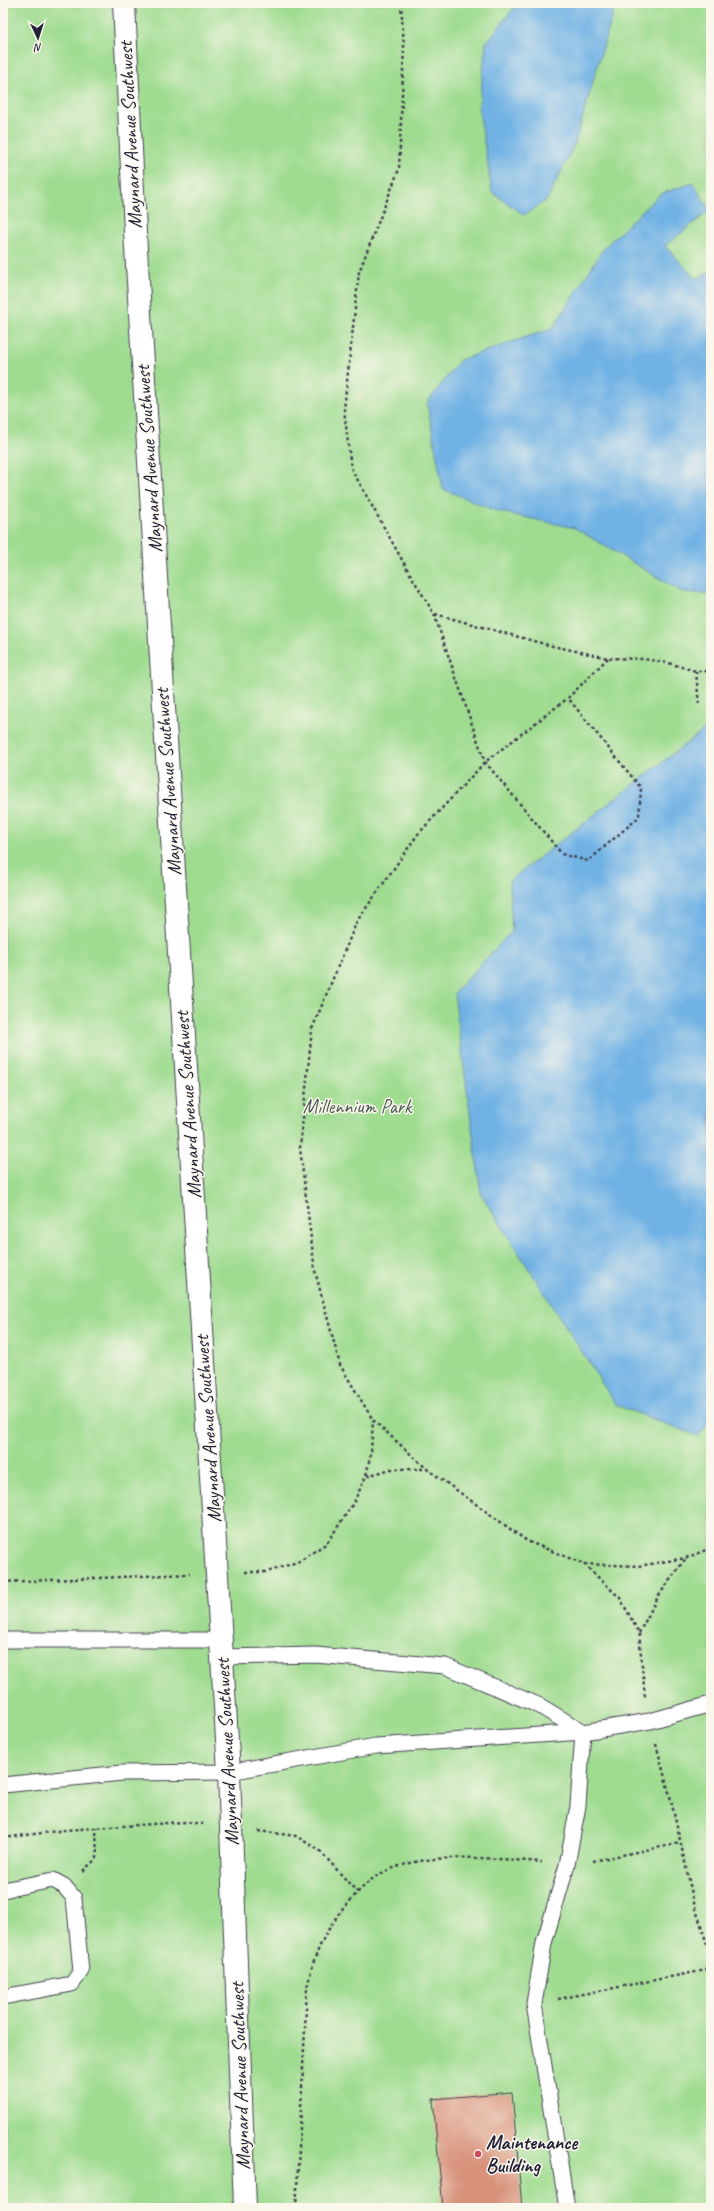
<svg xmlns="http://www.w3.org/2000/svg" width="714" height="2211" viewBox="0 0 714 2211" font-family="Caveat,sans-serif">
	<rect width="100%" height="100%" fill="#fbf7ec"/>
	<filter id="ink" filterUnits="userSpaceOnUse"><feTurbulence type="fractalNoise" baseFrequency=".025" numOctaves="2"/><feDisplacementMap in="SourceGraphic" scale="8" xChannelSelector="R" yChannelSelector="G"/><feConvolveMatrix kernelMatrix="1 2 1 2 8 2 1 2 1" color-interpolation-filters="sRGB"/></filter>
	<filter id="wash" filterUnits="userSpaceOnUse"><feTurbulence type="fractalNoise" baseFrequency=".012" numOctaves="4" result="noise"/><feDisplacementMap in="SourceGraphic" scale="16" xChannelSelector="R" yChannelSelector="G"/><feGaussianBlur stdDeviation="0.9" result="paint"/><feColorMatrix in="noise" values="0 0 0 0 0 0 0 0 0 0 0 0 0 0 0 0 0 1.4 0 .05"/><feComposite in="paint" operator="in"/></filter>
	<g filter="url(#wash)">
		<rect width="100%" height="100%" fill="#e9e2bf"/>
		<!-- green -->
		<path fill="#9fdc90" stroke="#607f66" d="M3,3H711V2208H3Z"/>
		<!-- water -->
		<path fill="#71b2e5" stroke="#4a6a90" d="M518,3H616L575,143L547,200L524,215L492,192L479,109L486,43Z
			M693,183L710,210L665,246L696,279L711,271V593H684L575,528L496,511L443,489L427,403L460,360L553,328L604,248L660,194Z
			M711,729V1421L698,1436L616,1405L481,1194L454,993L512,931L509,881L704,730Z"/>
		<g id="blocks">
			<!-- building -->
			<path fill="#d8927c" d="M512,2092L522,2208H443L433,2099Z"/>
		</g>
	</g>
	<g filter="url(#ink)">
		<use href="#blocks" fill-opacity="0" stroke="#403f4f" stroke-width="1"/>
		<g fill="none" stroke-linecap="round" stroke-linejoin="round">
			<!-- lane casing -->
			<g stroke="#403f4f" stroke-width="17">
				<path id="lane" d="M3,1640H221
					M222,1657L315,1655L445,1666L540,1706L583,1732
					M3,1785L122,1773L229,1772L376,1746L583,1732L650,1721L711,1704
					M3,1890L53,1880L64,1886L74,1898L81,1971L72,1984L3,1997
					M567,2208L534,2004L544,1943L567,1865L578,1806L583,1732"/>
			</g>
			<!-- street casing -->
			<g stroke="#403f4f" stroke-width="24">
				<path id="street" d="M124,3L135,232L229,1772L245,2208"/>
			</g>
			<!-- path -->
			<path stroke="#403f4f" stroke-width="2.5" stroke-dasharray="3 3" stroke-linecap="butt" d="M401,3L404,47L399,169L359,272L344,409L351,468L406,567L434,614L485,762L562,854L588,861L639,817L641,788L568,698
				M435,614L548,645L608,658L643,659L668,663L696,671H711
				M608,658L568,698L485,762L418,834L357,921L312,1029L300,1148L315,1271L340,1365L373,1420L427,1469L527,1541L584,1564L639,1566L686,1558L711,1548
				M696,671L699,706
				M367,1476L391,1469H427
				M584,1564L620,1598L639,1633L645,1697
				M245,1572H267L300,1561L327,1543L354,1502L366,1476L371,1452L373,1420
				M3,1582L190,1574
				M639,1633L659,1595L686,1558
				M656,1744L671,1800L694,1903L711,1957
				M258,1831L296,1836L320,1851L357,1892
				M3,1838L66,1830L182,1822L204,1824
				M593,1861L680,1843
				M83,1871L97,1858L96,1828
				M558,1999L711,1969
				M296,2208L307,1988C314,1955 322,1936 343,1909C353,1898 362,1886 375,1877C420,1849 492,1859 542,1862"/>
			<!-- lane -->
			<use href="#lane" stroke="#fff" stroke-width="15"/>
			<!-- street -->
			<use href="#street" stroke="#fff" stroke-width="22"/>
		</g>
	</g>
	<!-- markers -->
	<circle fill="#d1495b" stroke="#fbf7ec" stroke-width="1.5" cx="478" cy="2154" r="4"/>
	<g text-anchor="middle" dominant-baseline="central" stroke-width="3" stroke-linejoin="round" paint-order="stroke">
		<!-- street labels -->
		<g font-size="20" fill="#22223b" stroke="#fbf7ec">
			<text transform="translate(130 135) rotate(-93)">Maynard Avenue Southwest</text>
			<text transform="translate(149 459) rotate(-94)">Maynard Avenue Southwest</text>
			<text transform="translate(168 782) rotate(-94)">Maynard Avenue Southwest</text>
			<text transform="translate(188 1105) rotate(-94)">Maynard Avenue Southwest</text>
			<text transform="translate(208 1429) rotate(-94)">Maynard Avenue Southwest</text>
			<text transform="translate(227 1752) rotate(-93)">Maynard Avenue Southwest</text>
			<text transform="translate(240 2076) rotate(-92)">Maynard Avenue Southwest</text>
		</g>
		<!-- park labels -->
		<g font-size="20" fill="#485a54" stroke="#fbf7ec">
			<text x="357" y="1106">Millennium Park</text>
		</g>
		<!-- poi labels -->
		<g font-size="20" font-weight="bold" fill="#22223b" stroke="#fbf7ec" text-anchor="start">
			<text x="486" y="2142">Maintenance<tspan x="486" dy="23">Building</tspan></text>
		</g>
	</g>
	<!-- margin -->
	<rect width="714" height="2211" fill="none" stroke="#fbf7ec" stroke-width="16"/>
	<!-- north arrow -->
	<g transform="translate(38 38) rotate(176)" stroke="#fbf7ec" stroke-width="3" paint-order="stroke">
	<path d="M0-3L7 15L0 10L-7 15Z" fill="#22223b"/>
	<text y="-6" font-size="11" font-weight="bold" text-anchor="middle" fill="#22223b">N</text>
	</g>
</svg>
